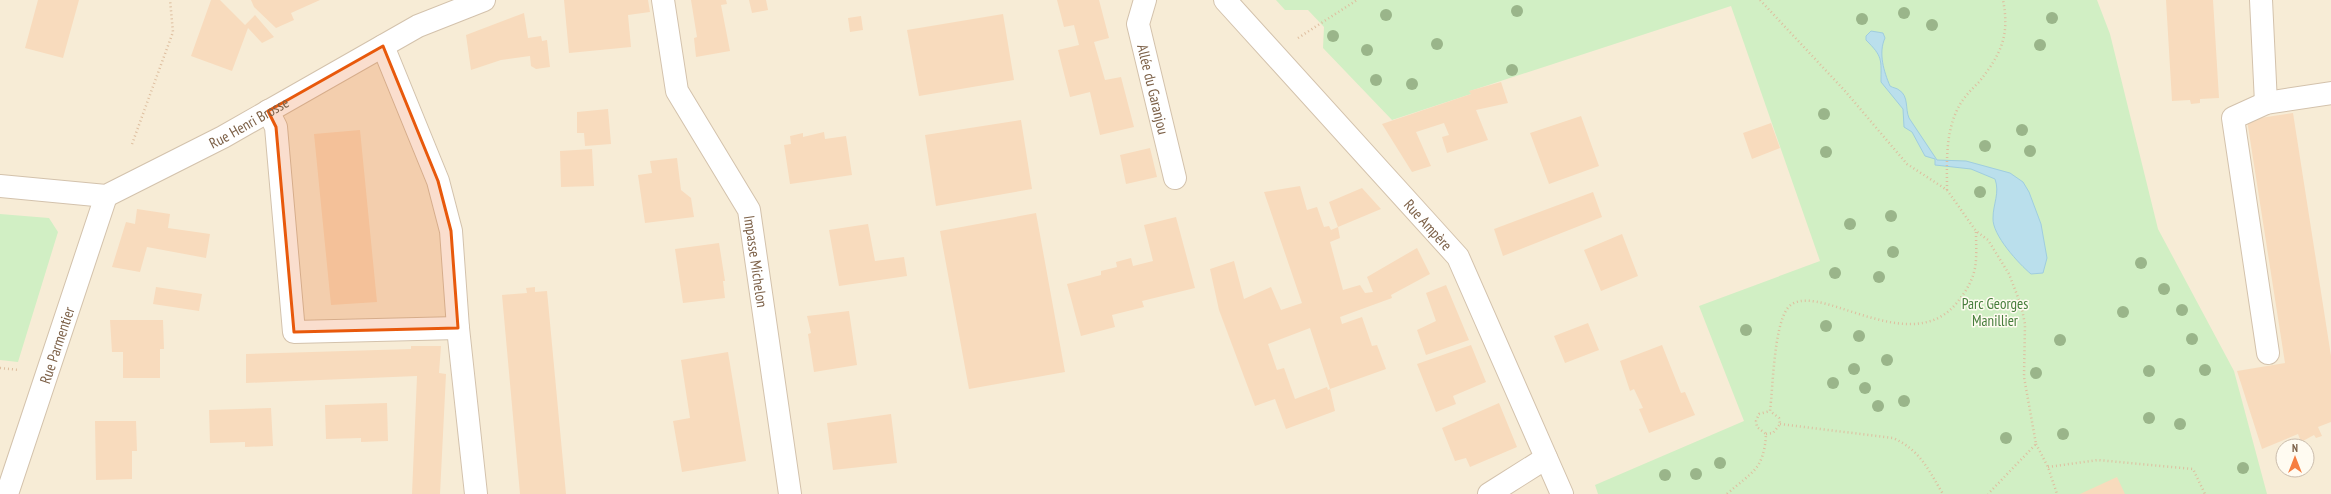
<svg xmlns="http://www.w3.org/2000/svg" width="2331" height="494" viewBox="0 0 2331 494" font-family="'PT Sans Narrow',sans-serif">
	<rect width="100%" height="100%" fill="#fff9e9"/>
	<!-- residential -->
	<path fill="#f7ecd6" fill-rule="evenodd" d="M0,0H2331V494H0ZM2283,446H2307V470H2283Z"/>
	<!-- green -->
	<path fill="#d1efc4" d="M1276,0H2097L2110,34L2158,229L2234,371L2267,494H1598L1595,485L1744,421L1699,306L1820,261L1731,6L1470,91L1471,94L1392,120L1323,48L1324,27L1308,10H1285Z
		M0,214L49,218L58,232L18,362L0,360Z"/>
	<!-- water -->
	<path fill="#badfec" stroke="#9fcddf" d="M1871,31L1883,33L1885,38C1878,53 1884,72 1890,86C1893,88 1897,88 1899,90C1909,96 1905,109 1909,118L1937,160L1966,161L2010,173L2023,182L2029,192L2041,224L2047,258L2043,273L2031,274C2019,264 1992,235 1993,218C1993,204 2000,193 1995,179L1971,169L1935,165V159L1925,156L1912,132L1904,127L1903,109L1881,82C1881,59 1883,57 1866,40V36Z"/>
	<!-- building -->
	<path fill="#f8dbbd" d="M38,0H79L63,58L25,48Z
		M211,0H220L245,25L255,15L274,37L262,43L248,28L232,71L191,56Z
		M251,0H320L291,13L294,20L276,28L254,7Z
		M564,0H648L650,12L628,15L631,47L569,53Z
		M691,0H726L727,4L721,5L730,51L696,57L694,38L697,37Z
		M749,0H766L768,10L752,13Z
		M1057,0H1099L1109,38L1094,42L1105,80L1121,77L1134,127L1100,135L1090,92L1070,97L1058,50L1079,45L1074,25L1064,27Z
		M2166,0H2213L2219,98L2200,99V103L2191,104L2190,100L2172,101Z
		M524,13L528,38L541,36L542,41L547,40L550,67L536,69L531,66L530,56L501,60L471,70L466,35Z
		M1003,14L1014,80L919,96L907,30Z
		M861,16L863,30L850,32L848,18Z
		M1501,82L1508,103L1476,110L1488,140L1447,153L1442,137L1449,135L1444,123L1416,132L1431,166L1412,172L1382,124L1471,94L1469,91Z
		M608,109L611,144L585,146L584,133H577V112Z
		M2293,113L2331,356V422L2318,427L2322,436L2316,438L2314,435L2301,442L2298,434L2262,449L2237,371L2285,363L2247,120Z
		M1581,116L1599,166L1549,184L1530,133Z
		M1021,120L1032,189L936,206L925,135Z
		M1771,123L1780,148L1752,159L1743,133Z
		M360,130L377,302L331,305L314,134Z
		M824,132L825,139L846,136L852,175L790,184L784,145L791,144L790,136L803,133V137Z
		M1150,148L1157,177L1126,184L1120,155Z
		M592,149L594,186L561,187L560,151Z
		M677,158L681,190L691,198L694,217L645,223L638,175L652,173L650,161Z
		M1300,186L1307,210L1317,207L1324,227L1329,226L1331,230L1338,227L1340,238L1330,242L1343,290L1360,285L1365,293L1373,292L1367,277L1417,248L1430,274L1391,295L1392,298L1340,317L1342,324L1362,317L1372,346L1377,345L1386,369L1330,389L1310,328L1268,344L1277,370L1284,368L1295,399L1327,387L1328,390L1330,389L1335,411L1286,429L1275,399L1255,406L1219,310L1210,269L1234,261L1244,299L1271,287L1281,310L1302,303L1264,192Z
		M1362,188L1381,209L1338,227L1329,202Z
		M1593,192L1602,217L1503,256L1494,229Z
		M137,209L170,214L168,228L210,234L206,258L147,247L140,272L112,267L126,222L135,224Z
		M1036,213L1065,372L969,389L940,231Z
		M1176,217L1195,288L1142,301L1144,307L1112,315L1115,327L1081,336L1067,284L1101,275V271L1117,267L1116,262L1131,258L1133,266L1153,261L1144,225Z
		M868,224L875,261L904,257L907,276L839,286L829,230Z
		M1622,234L1638,276L1601,291L1584,250Z
		M719,243L725,281H723L725,298L683,303L675,249Z
		M1446,285L1469,340L1426,355L1417,330L1436,321L1426,293Z
		M156,287L202,294L199,311L153,304Z
		M535,287V292L547,291L566,494H520L502,295L527,293L526,288Z
		M849,311L857,365L814,372L808,334L811,333L807,316Z
		M110,320H163L164,349H160V378H123V352H112Z
		M1588,323L1599,350L1565,363L1554,336Z
		M1471,345L1486,382L1453,396L1456,404L1436,412L1417,364Z
		M1662,345L1681,393L1685,392L1695,415L1649,433L1639,409L1643,408L1634,389L1630,391L1620,361Z
		M411,346H441L439,373L446,374L440,494H412L417,376L246,383V354L411,349Z
		M728,352L746,461L682,472L673,421L690,418L681,360Z
		M387,403L388,441L361,442V438L326,439L325,405Z
		M1499,403L1517,447L1470,467L1466,458L1455,461L1442,428Z
		M271,408L273,446L245,447V442L210,443L209,410Z
		M891,414L897,463L833,470L827,423Z
		M95,421H136L137,451H132V479L96,480Z
		M2117,477L2125,494H2080Z"/>
	<g fill="none" stroke-linecap="round" stroke-linejoin="round">
		<!-- minor casing -->
		<g stroke="#d3c2ac" stroke-width="24">
			<g id="minor">
				<path id="s1" d="M663,0L677,91L749,210L790,494"/>
				<path id="s2" d="M1145,0L1138,24L1175,178"/>
				<path id="s3" d="M1225,0L1458,257L1562,494"/>
				<path d="M2261,0L2266,103"/>
				<path d="M383,46L438,181L451,231L458,328L476,494"/>
				<path d="M268,111L276,127L294,332L458,328"/>
				<path id="s4" d="M0,186L106,196L223,137L418,26L484,0"/>
				<path d="M2268,353L2233,118L2266,103L2331,93"/>
				<path id="s5" d="M7,494L106,196"/>
				<path d="M1489,494L1546,458"/>
			</g>
		</g>
		<!-- path -->
		<path stroke="#debe9f" stroke-width="2.5" stroke-dasharray="1 3" stroke-linecap="butt" d="M1760,0L1845,91L1907,164L1947,190L1976,231L1988,240L2009,274L2021,305L2025,324L2024,377L2036,444L1988,494
			M1298,38L1357,0
			M132,144L173,32L170,0
			M1947,190C1947,163 1945,134 1958,108C1963,98 1971,90 1979,82C2001,54 2010,36 2003,0
			M0,368L19,370
			M1780,424L1893,438C1920,450 1928,469 1943,494
			M1766,434L1773,433L1780,424L1779,418L1770,411
			M2036,444L2048,467L2057,494
			M2048,467L2098,460L2193,469L2205,494
			M1727,494C1751,472 1764,471 1766,434L1757,427L1756,421L1759,414L1770,411C1773,386 1774,328 1787,309C1811,275 1906,360 1955,305C1964,294 1972,283 1975,268C1977,257 1976,244 1976,232"/>
		<!-- minor -->
		<use href="#minor" stroke="#fff" stroke-width="22"/>
	</g>
	<!-- trees -->
	<g fill="#9ab58a">
		<circle cx="1517" cy="11" r="6"/>
		<circle cx="1904" cy="13" r="6"/>
		<circle cx="1386" cy="15" r="6"/>
		<circle cx="2052" cy="18" r="6"/>
		<circle cx="1862" cy="19" r="6"/>
		<circle cx="1932" cy="25" r="6"/>
		<circle cx="1333" cy="36" r="6"/>
		<circle cx="1437" cy="44" r="6"/>
		<circle cx="2040" cy="45" r="6"/>
		<circle cx="1367" cy="50" r="6"/>
		<circle cx="1512" cy="70" r="6"/>
		<circle cx="1376" cy="80" r="6"/>
		<circle cx="1412" cy="84" r="6"/>
		<circle cx="1824" cy="114" r="6"/>
		<circle cx="2022" cy="130" r="6"/>
		<circle cx="1985" cy="146" r="6"/>
		<circle cx="2030" cy="151" r="6"/>
		<circle cx="1826" cy="152" r="6"/>
		<circle cx="1980" cy="192" r="6"/>
		<circle cx="1891" cy="216" r="6"/>
		<circle cx="1850" cy="224" r="6"/>
		<circle cx="1893" cy="252" r="6"/>
		<circle cx="2141" cy="263" r="6"/>
		<circle cx="1835" cy="273" r="6"/>
		<circle cx="1879" cy="277" r="6"/>
		<circle cx="2164" cy="289" r="6"/>
		<circle cx="2182" cy="310" r="6"/>
		<circle cx="2123" cy="312" r="6"/>
		<circle cx="1826" cy="326" r="6"/>
		<circle cx="1746" cy="330" r="6"/>
		<circle cx="1859" cy="336" r="6"/>
		<circle cx="2192" cy="339" r="6"/>
		<circle cx="2060" cy="340" r="6"/>
		<circle cx="1887" cy="360" r="6"/>
		<circle cx="1854" cy="369" r="6"/>
		<circle cx="2205" cy="370" r="6"/>
		<circle cx="2149" cy="371" r="6"/>
		<circle cx="2036" cy="373" r="6"/>
		<circle cx="1833" cy="383" r="6"/>
		<circle cx="1865" cy="388" r="6"/>
		<circle cx="1904" cy="401" r="6"/>
		<circle cx="1878" cy="406" r="6"/>
		<circle cx="2149" cy="418" r="6"/>
		<circle cx="2180" cy="424" r="6"/>
		<circle cx="2063" cy="434" r="6"/>
		<circle cx="2006" cy="438" r="6"/>
		<circle cx="1720" cy="463" r="6"/>
		<circle cx="2243" cy="468" r="6"/>
		<circle cx="1696" cy="474" r="6"/>
		<circle cx="1665" cy="475" r="6"/>
	</g>
	<!-- marked area -->
	<path fill="#e8590c" fill-opacity="0.2" stroke="#e8590c" stroke-width="3" stroke-linejoin="round" d="M383,46L438,181L451,231L458,328L294,332L276,127L268,111Z"/>
	<g text-anchor="middle" dominant-baseline="central" stroke-width="3" stroke-linejoin="round" paint-order="stroke">
		<!-- street labels -->
		<g font-size="15" fill="#7d6148" stroke="#fffbf1">
			<text stroke="none"><textPath href="#s2" startOffset="92">Allée du Garanjou</textPath></text>
			<text stroke="none"><textPath href="#s4" startOffset="267">Rue Henri Brosse</textPath></text>
			<text stroke="none"><textPath href="#s3" startOffset="303">Rue Ampère</textPath></text>
			<text stroke="none"><textPath href="#s1" startOffset="283">Impasse Michelon</textPath></text>
			<text stroke="none"><textPath href="#s5" startOffset="157">Rue Parmentier</textPath></text>
		</g>
		<!-- park labels -->
		<g font-size="15" fill="#477e3c" stroke="#fffbf1">
			<text x="1995" y="303">Parc Georges<tspan x="1995" dy="17">Manillier</tspan></text>
		</g>
	</g>
	<!-- north arrow -->
	<g transform="translate(2295 458)"><circle r="19" fill="#fffbf1" stroke="#cbbdad"/>
	<path d="M0-3L7 15L0 10L-7 15Z" fill="#f67e41"/>
	<text y="-6" font-size="11" font-weight="bold" text-anchor="middle" fill="#7d6148">N</text>
	</g>
</svg>
